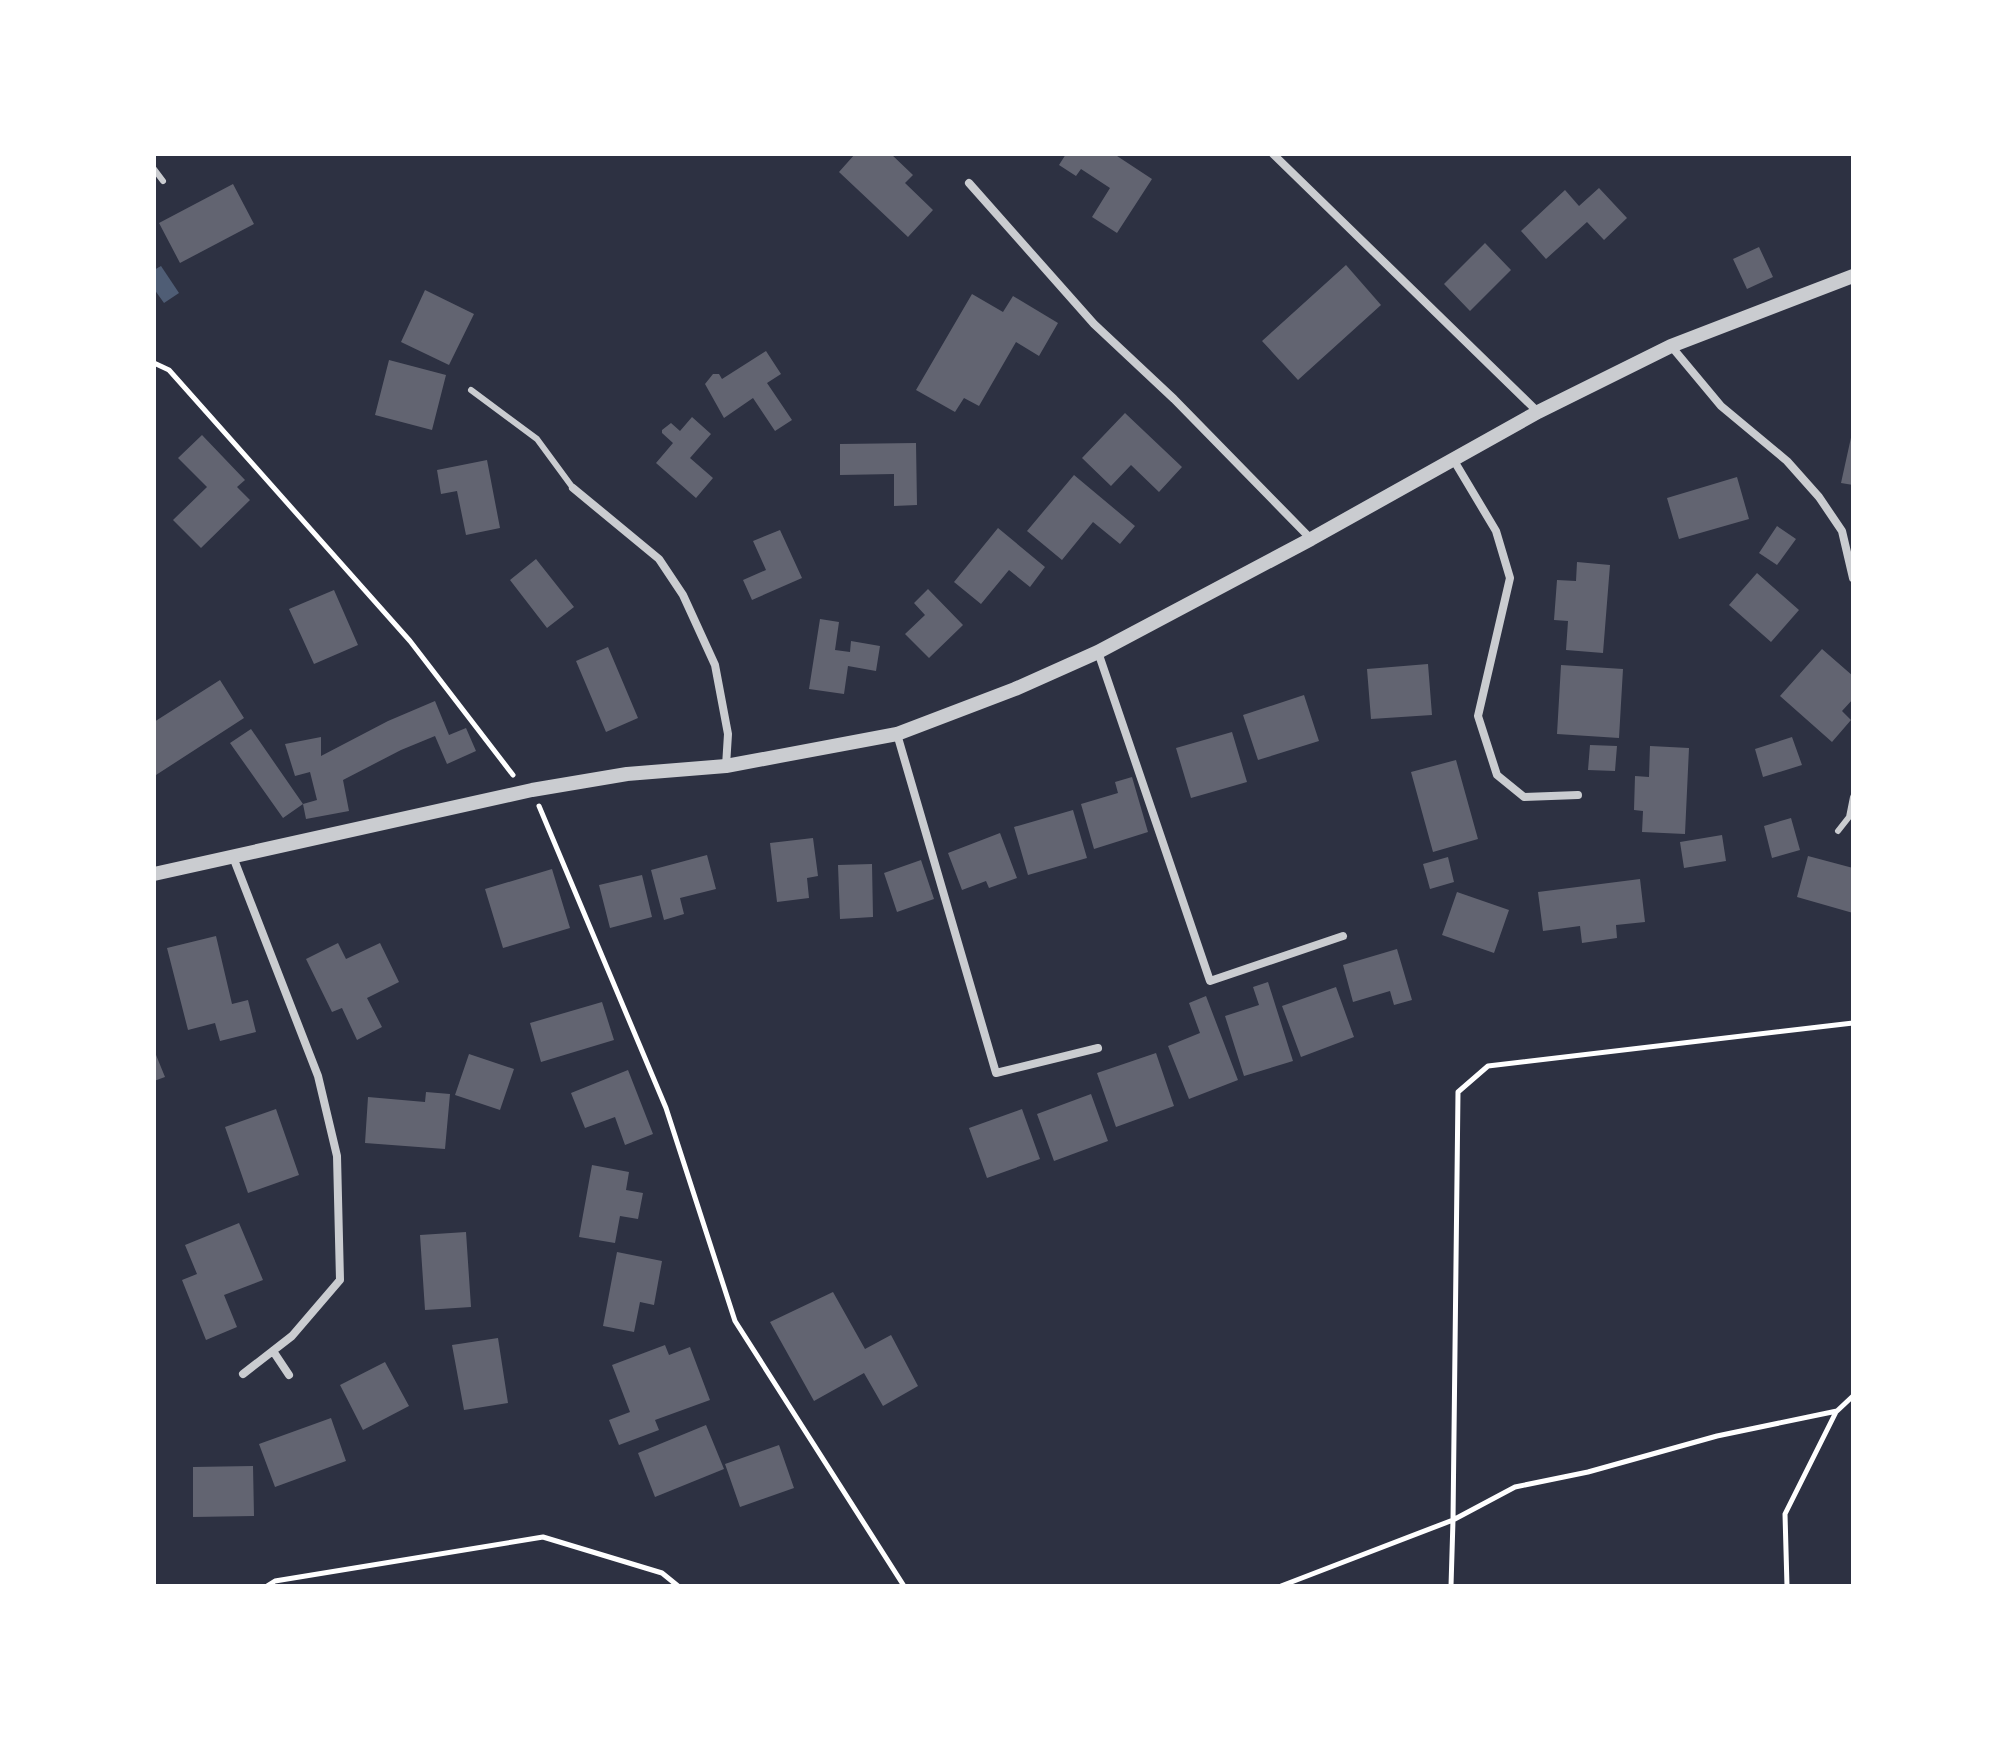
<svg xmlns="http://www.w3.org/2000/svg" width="2007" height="1740" viewBox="0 0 2007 1740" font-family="Helvetica,sans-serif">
	<rect width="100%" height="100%" fill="#2d3142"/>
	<!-- water -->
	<path fill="#4f5d75" d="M161,266L179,293L164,303L154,289V270Z"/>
	<!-- building -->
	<path fill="#626471" d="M855,154H891L913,175L905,183L933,210L908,237L839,172Z
		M1066,154H1114L1152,179L1117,233L1092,217L1110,188L1081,169L1076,176L1059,165Z
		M233,184L254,224L180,263L159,223Z
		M1599,188L1627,218L1604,240L1587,222L1546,259L1521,231L1565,190L1579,206Z
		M1485,243L1511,270L1470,311L1444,284Z
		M1759,247L1773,277L1747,289L1733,259Z
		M1346,265L1381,305L1298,380L1262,341Z
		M425,290L474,314L449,365L401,342Z
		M972,294L1003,312L1013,296L1058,323L1039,356L1016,342L979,406L964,398L955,412L916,390Z
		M766,351L781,374L767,383L792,420L775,431L753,398L724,418L705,384L713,374H719L722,379Z
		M389,360L446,375L432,430L375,415Z
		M1125,413L1182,467L1159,492L1131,465L1111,486L1082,458Z
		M692,417L711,434L690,458L713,478L696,498L656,463L673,443L662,433V430L671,423L680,431Z
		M1852,433H1853V485L1841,483Z
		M202,435L245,480L237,487L250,500L201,548L173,520L207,487L178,458Z
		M916,443L917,505L894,506V474L840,475V444Z
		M487,460L500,528L466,535L457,491L441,494L437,470Z
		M1074,475L1135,526L1120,544L1093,522L1062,560L1027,531Z
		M1737,477L1749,519L1679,539L1667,498Z
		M1777,526L1796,539L1777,565L1759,553Z
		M998,528L1045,567L1030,587L1009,570L981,604L954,582Z
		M780,530L802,578L752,600L743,580L766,570L753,541Z
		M536,559L574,607L547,628L510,580Z
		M1577,562L1610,565L1603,653L1566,650L1568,621L1554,620L1557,580L1576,581Z
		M1757,573L1799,610L1771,642L1729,605Z
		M928,589L963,625L929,658L905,634L925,615L914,603Z
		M334,590L358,645L314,664L289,609Z
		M820,619L839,622L835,650L850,652L851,641L880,646L876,671L848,666L844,694L809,689Z
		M608,647L638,718L606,732L576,661Z
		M1822,649L1853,676V699L1842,711L1851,720L1832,742L1780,696Z
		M1428,664L1432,715L1371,719L1367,669Z
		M1561,665L1623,669L1619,738L1557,734Z
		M220,680L244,718L156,775L154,722Z
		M1304,695L1319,741L1258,760L1243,715Z
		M435,701L449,735L466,728L476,751L447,764L435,736L401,750L343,780L349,811L306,819L303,804L283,818L230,743L251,729L303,804L317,800L310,772L295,776L285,744L321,737V756L388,721Z
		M1232,732L1247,782L1191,798L1176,748Z
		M1792,737L1802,765L1763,777L1755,749Z
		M1590,745L1617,746L1615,771L1588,770Z
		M1650,746L1689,748L1685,834L1642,832L1643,811L1634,810L1635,776L1649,777Z
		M1456,760L1478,839L1433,852L1411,772Z
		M1132,777L1148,832L1094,849L1081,804L1118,793L1115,782Z
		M1073,810L1087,858L1028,875L1014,827Z
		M1791,818L1800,850L1772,858L1764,826Z
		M1000,833L1017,878L989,888L986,881L962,890L948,853Z
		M1722,835L1726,861L1684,868L1680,842Z
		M813,838L818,876L807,878L809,898L777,902L770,843Z
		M707,855L716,889L680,898L684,914L664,920L651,870Z
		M1808,856L1853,868V913L1797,897Z
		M1448,857L1454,882L1430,889L1423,864Z
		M921,860L934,899L897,912L884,873Z
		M872,864L873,917L840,919L838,865Z
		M552,869L570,928L503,948L485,889Z
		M642,875L652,917L610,928L599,885Z
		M1640,879L1645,922L1616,925L1617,938L1582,943L1580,926L1543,931L1538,892Z
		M1457,892L1509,910L1494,953L1442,935Z
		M216,936L232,1004L248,1000L256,1032L220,1041L215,1023L188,1030L167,948Z
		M338,943L346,959L380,943L399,982L367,998L382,1027L357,1040L342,1008L332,1012L306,959Z
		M1397,949L1412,1000L1394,1005L1390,991L1353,1002L1343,965Z
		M1268,982L1293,1061L1244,1076L1225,1016L1259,1005L1253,987Z
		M1336,987L1354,1037L1301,1057L1282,1006Z
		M1206,996L1238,1080L1189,1099L1168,1046L1200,1033L1189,1003Z
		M602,1002L614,1040L541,1062L530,1023Z
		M154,1050L165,1077L154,1081Z
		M1156,1053L1174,1106L1116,1127L1097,1073Z
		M469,1054L514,1069L500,1110L455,1095Z
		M628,1070L653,1134L625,1145L615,1117L585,1128L571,1093Z
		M426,1092L450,1094L445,1149L365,1143L368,1097L425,1102Z
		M1091,1094L1108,1141L1054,1161L1037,1114Z
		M276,1109L299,1175L248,1193L225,1127Z
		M1022,1109L1040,1159L987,1178L969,1128Z
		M592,1165L629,1172L626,1190L643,1193L638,1219L620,1216L615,1243L579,1237Z
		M239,1223L263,1280L224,1295L237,1327L206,1340L182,1280L197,1274L185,1245Z
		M466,1232L471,1307L425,1310L420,1235Z
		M617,1252L662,1261L654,1305L640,1302L634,1332L603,1326Z
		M833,1292L865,1349L891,1335L918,1386L883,1406L864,1373L814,1401L770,1322Z
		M498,1338L508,1403L464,1410L452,1345Z
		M665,1345L669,1355L690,1347L710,1400L655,1420L659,1430L619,1445L609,1420L630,1412L612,1365Z
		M385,1362L409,1406L363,1430L340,1385Z
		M331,1418L346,1461L275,1487L259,1444Z
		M706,1425L724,1469L655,1497L638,1453Z
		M779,1445L794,1488L740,1507L725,1464Z
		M253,1466L254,1516L193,1517V1467Z"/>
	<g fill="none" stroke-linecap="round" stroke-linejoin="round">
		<!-- path -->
		<path stroke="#fff" stroke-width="5" d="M154,363L169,370L410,641L513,775
			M539,806L666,1108L735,1321L904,1586
			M267,1586L275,1581L543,1537L662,1573L678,1586
			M1281,1586L1453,1520L1458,1092L1488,1066L1853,1023
			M1451,1586L1453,1520L1515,1487L1588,1472L1717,1436L1837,1411L1853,1396
			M1787,1586L1785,1514L1836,1412"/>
		<!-- service -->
		<path stroke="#caccd0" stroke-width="6" d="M154,169L163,181
			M471,390L537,439L573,488
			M1838,831L1849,817L1853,797"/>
		<!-- minor -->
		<path stroke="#caccd0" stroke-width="8" d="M1273,154L1538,412
			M969,183L1094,324L1174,399L1311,539
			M1671,346L1721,406L1787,461L1819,497L1842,531L1853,578
			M1453,459L1496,531L1510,578L1478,716L1497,775L1524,797L1578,795
			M573,488L659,559L683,595L715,665L728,734L726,766
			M1098,652L1210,981L1343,936
			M897,734L996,1073L1098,1048
			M233,857L318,1076L337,1156L340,1280L292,1336L243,1374
			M273,1351L289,1375"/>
		<!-- tertiary -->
		<path stroke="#caccd0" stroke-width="14" d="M154,874L532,790L627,774L726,766L897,734L1015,689L1098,652L1311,539L1538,412L1671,346L1853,276"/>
	</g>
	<!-- border -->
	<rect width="2007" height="1740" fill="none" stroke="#ffffff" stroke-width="312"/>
</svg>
